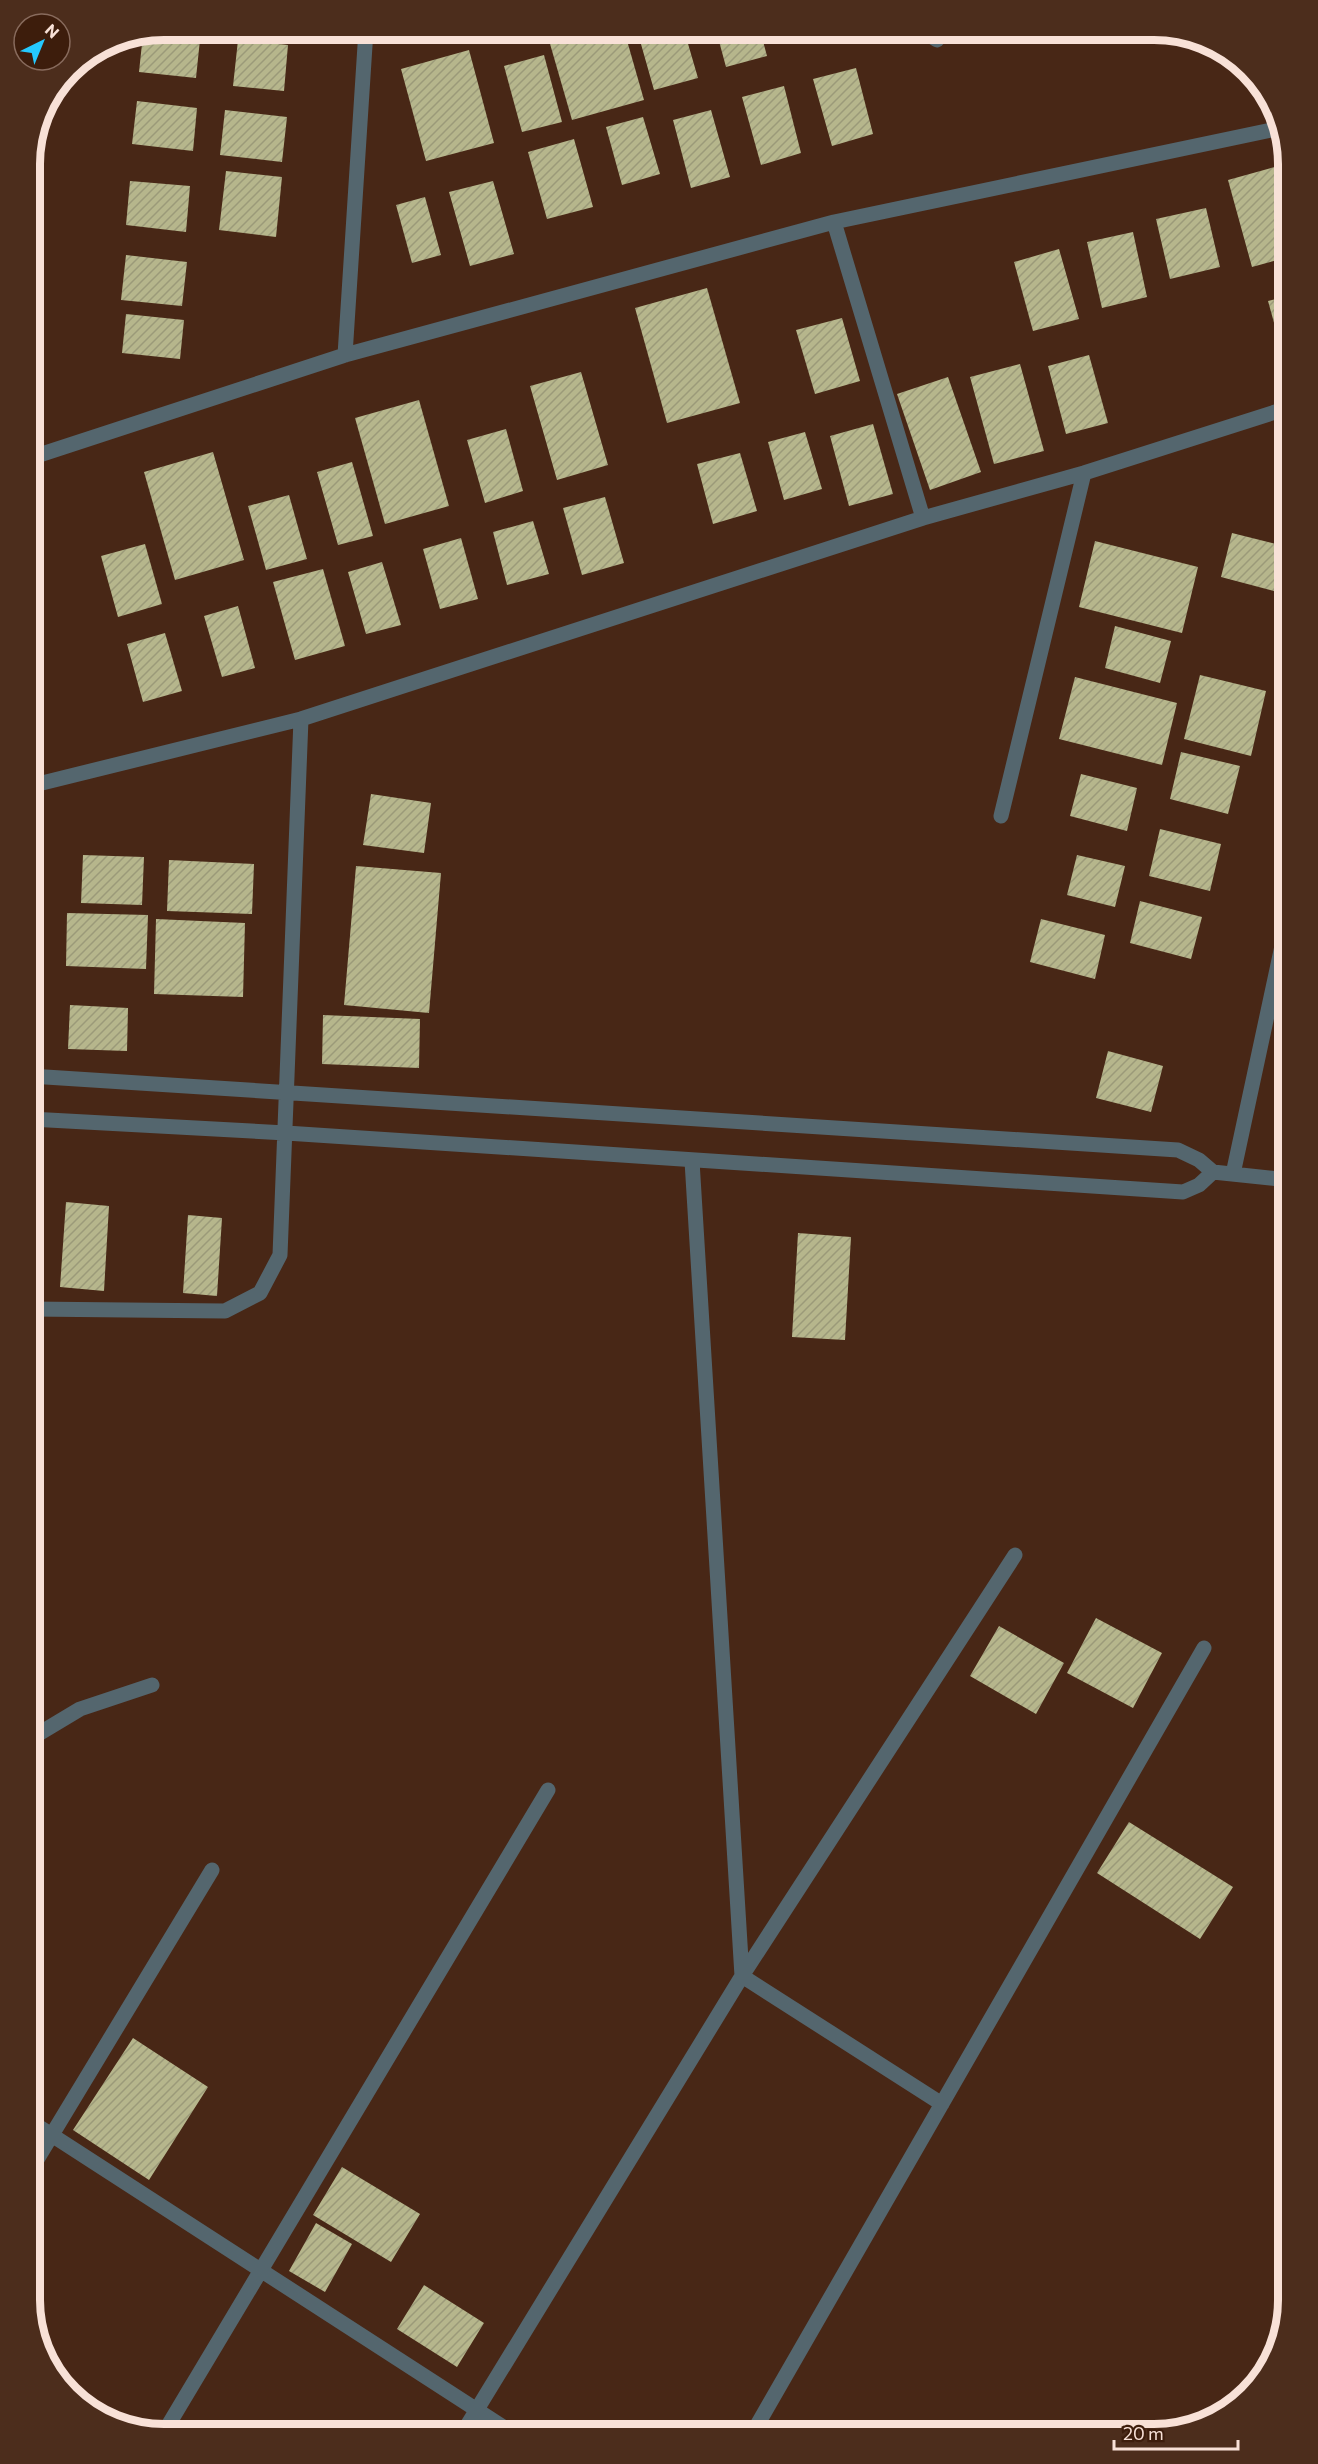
<svg xmlns="http://www.w3.org/2000/svg" width="1318" height="2464" viewBox="0 0 1318 2464" font-family="Commissioner,sans-serif">
	<defs>
		<pattern id="building-hatch" width="6" height="6" patternUnits="userSpaceOnUse" patternTransform="scale(1.5)"><rect width="6" height="6" fill="#b6b68c"/><path d="M-1 1l2-2M0 6l6-6M5 7l2-2" fill="none" stroke="#9b9a79"/></pattern>
	</defs>
	<rect width="100%" height="100%" fill="#482716"/>
	<!-- building -->
	<path fill="url(#building-hatch)" d="M164,30H201L196,78L139,72L143,34Z
		M546,30H624L644,100L572,120Z
		M637,30H684L698,78L654,90Z
		M716,30H760L767,56L726,67Z
		M238,40L288,45L284,91L233,86Z
		M469,50L494,143L426,161L401,69Z
		M544,55L562,122L522,132L504,66Z
		M856,68L873,134L832,146L813,79Z
		M784,86L801,153L761,165L742,97Z
		M137,101L197,108L193,151L132,144Z
		M225,110L287,117L282,162L220,155Z
		M711,110L730,177L691,188L673,120Z
		M643,117L660,174L622,185L606,127Z
		M574,139L593,207L547,219L528,152Z
		M1285,164L1288,175V257L1252,267L1228,180Z
		M226,171L282,177L276,237L219,230Z
		M130,181L190,186L186,232L126,225Z
		M493,181L514,254L470,266L449,192Z
		M425,197L441,255L412,263L396,205Z
		M1206,208L1220,267L1170,279L1156,219Z
		M1133,232L1147,297L1102,308L1087,242Z
		M1059,249L1079,319L1033,331L1014,262Z
		M126,255L187,262L182,306L121,300Z
		M707,288L740,403L667,423L635,308Z
		M1288,296V366H1286L1268,301Z
		M126,314L184,320L180,359L122,353Z
		M842,318L860,381L815,394L796,330Z
		M1089,355L1108,423L1066,434L1048,366Z
		M1020,364L1044,451L994,464L970,377Z
		M581,372L608,465L557,480L530,386Z
		M948,377L981,472L930,490L897,394Z
		M419,400L449,506L385,524L355,418Z
		M873,424L893,494L849,506L830,436Z
		M506,429L523,491L485,503L467,440Z
		M805,432L822,489L784,500L768,442Z
		M213,452L244,560L175,580L144,472Z
		M740,453L757,511L713,524L697,464Z
		M352,462L373,536L338,545L317,472Z
		M289,495L307,559L266,570L248,506Z
		M605,497L624,563L582,575L563,508Z
		M533,521L549,574L507,585L493,532Z
		M1232,533L1288,547V563L1281,593L1221,577Z
		M461,538L478,599L440,609L423,549Z
		M1095,541L1198,567L1182,633L1079,607Z
		M145,544L162,604L118,617L101,556Z
		M382,562L401,625L366,634L348,572Z
		M323,569L345,646L295,660L273,582Z
		M238,606L255,668L222,677L204,616Z
		M1115,626L1171,641L1160,683L1105,668Z
		M165,633L182,691L143,702L127,644Z
		M1200,675L1266,691L1251,756L1184,739Z
		M1075,677L1177,703L1162,765L1059,739Z
		M1181,752L1240,766L1228,814L1170,799Z
		M1081,774L1137,788L1127,831L1070,816Z
		M371,794L431,803L424,853L363,845Z
		M1160,829L1221,844L1210,891L1149,876Z
		M83,855L144,857L142,905L81,903Z
		M1077,855L1125,866L1115,907L1067,895Z
		M169,860L254,864L252,914L167,911Z
		M356,866L441,873L429,1013L344,1005Z
		M1140,901L1202,917L1191,959L1130,943Z
		M67,913L148,915L146,969L66,966Z
		M156,919L245,923L243,997L154,994Z
		M1041,919L1105,935L1095,979L1030,962Z
		M70,1005L128,1008L127,1051L68,1049Z
		M323,1015L420,1019L419,1068L322,1064Z
		M1108,1051L1163,1066L1151,1112L1096,1098Z
		M30,1179L34,1180L32,1215H30Z
		M66,1202L109,1206L104,1291L60,1287Z
		M188,1215L222,1218L217,1296L183,1293Z
		M798,1233L851,1237L845,1340L792,1337Z
		M1096,1618L1162,1653L1133,1708L1067,1673Z
		M999,1626L1064,1663L1036,1714L970,1676Z
		M1129,1822L1233,1887L1200,1939L1097,1873Z
		M133,2038L208,2087L149,2180L73,2130Z
		M342,2167L420,2214L391,2262L313,2215Z
		M316,2223L352,2244L325,2292L289,2271Z
		M424,2285L484,2323L457,2367L397,2329Z"/>
	<g fill="none" stroke-linecap="round" stroke-linejoin="round">
		<!-- street -->
		<path stroke="#54666e" stroke-width="15" d="M921,30L937,40
			M834,222L923,518
			M345,355L366,30
			M30,458L345,355L834,222L1281,128
			M30,786L301,719L923,518L1084,473L1288,408
			M1001,816L1084,473
			M30,1076L1178,1150L1199,1160L1213,1172L1288,1180
			M30,1119L286,1133L1183,1192L1199,1185L1213,1172
			M692,1161L742,1976L942,2104
			M1233,1174L1288,918
			M30,1309L225,1311L260,1293L280,1255L301,719
			M30,1739L80,1709L152,1685
			M30,2121L514,2434
			M30,2171L212,1870
			M163,2434L548,1790
			M462,2434L742,1976L1015,1555
			M752,2434L1204,1648"/>
	</g>
	<!-- crop -->
	<path d="M0 0H1318V2464H0ZM164 40H1154A124 124 0 0 1 1278 164V2300A124 124 0 0 1 1154 2424H164A124 124 0 0 1 40 2300V164A124 124 0 0 1 164 40Z" fill="#4c2d1c" fill-rule="evenodd"/>
	<path fill="none" stroke="#f8e1d7" stroke-width="8" d="M164 40H1154A124 124 0 0 1 1278 164V2300A124 124 0 0 1 1154 2424H164A124 124 0 0 1 40 2300V164A124 124 0 0 1 164 40Z"/>
	<!-- north arrow -->
	<g transform="translate(42 42) rotate(43)"><circle r="28" fill="#3d1d0c" stroke="#886b5d" stroke-width="1.5"/>
	<path d="M0-4.5L10 22L0 15L-10 22Z" fill="#25c9fe"/>
	<text y="-9" font-size="16" font-weight="bold" text-anchor="middle" fill="#f8e1d7">N</text>
	</g>
	<!-- scale -->
	<path d="M1114 2440v9h124v-9" fill="none" stroke="#f8e1d7" stroke-width="3"/>
	<text x="1123" y="2440" font-size="18" fill="#f8e1d7" stroke="#3d1d0c" stroke-width="4.5" paint-order="stroke">20 m</text>
</svg>
